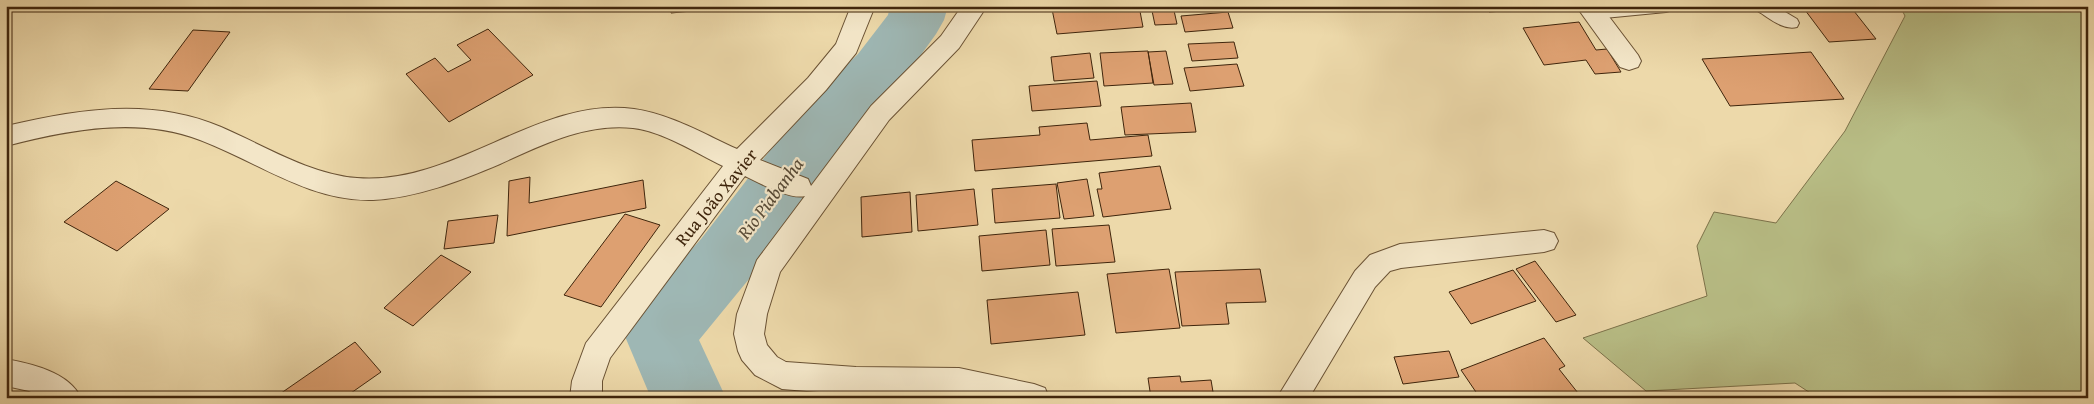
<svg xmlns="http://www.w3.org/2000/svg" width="2094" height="404" viewBox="0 0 2094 404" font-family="'Gentium Book Plus',serif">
	<rect width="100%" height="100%" fill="#edd9aa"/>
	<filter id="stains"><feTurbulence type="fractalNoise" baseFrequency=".004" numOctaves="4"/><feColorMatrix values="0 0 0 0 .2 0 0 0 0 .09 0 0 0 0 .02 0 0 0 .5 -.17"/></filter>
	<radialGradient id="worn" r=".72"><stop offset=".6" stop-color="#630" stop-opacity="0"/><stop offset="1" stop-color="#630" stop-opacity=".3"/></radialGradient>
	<!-- green -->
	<path fill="#b9bf87" stroke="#7c724a" d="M1900,6H2088V398H1818L1795,383L1646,391L1583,338L1707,296L1697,246L1714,212L1776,223L1845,131L1905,16Z"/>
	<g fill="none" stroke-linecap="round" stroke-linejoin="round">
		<!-- river -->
		<path fill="#9eb7b4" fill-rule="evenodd" d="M890,6H948L944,20L936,34L900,84L849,137L749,279L699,340L726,398H651L624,334L634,312L701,239L805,105L858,54L888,15Z"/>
	</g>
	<!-- building -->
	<path fill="#dda071" stroke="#3f250c" d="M671,6H723V8L671,13Z
		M1090,6H1139L1143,27L1057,34L1052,9Z
		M1151,6H1173L1177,24L1155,25Z
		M1486,6H1545L1546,8L1489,12Z
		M1802,6H1850L1876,39L1829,42Z
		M1228,12L1233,28L1185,32L1181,16Z
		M1579,22L1596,50L1607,49L1621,72L1595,74L1586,60L1544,65L1523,28Z
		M488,29L533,75L449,122L406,74L435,58L448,72L471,60L457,45Z
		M193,30L230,32L188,91L149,89Z
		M1234,42L1238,58L1192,61L1188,44Z
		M1148,51L1153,83L1104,86L1100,53Z
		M1166,51L1173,84L1154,85L1148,52Z
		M1811,52L1844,99L1730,106L1702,59Z
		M1090,53L1094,78L1054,81L1051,57Z
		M1237,64L1244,86L1190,91L1184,68Z
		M1097,81L1101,106L1032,111L1029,86Z
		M1191,103L1196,132L1125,135L1121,107Z
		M1087,123L1090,140L1148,135L1152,156L975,171L972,140L1040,135L1039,127Z
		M1160,166L1171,209L1103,217L1097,189H1102L1099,173Z
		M530,177L529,203L643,180L646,208L507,236L509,181Z
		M1087,179L1094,216L1064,219L1057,183Z
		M116,181L169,209L117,251L64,222Z
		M1056,184L1060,218L995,223L992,189Z
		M974,189L978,225L918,231L916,195Z
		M910,192L912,232L862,237L861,197Z
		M625,214L660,225L601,307L564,295Z
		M498,215L494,243L444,249L448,221Z
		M1109,225L1115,262L1056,266L1052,229Z
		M1046,230L1050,265L982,271L979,236Z
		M441,255L471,272L413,326L384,308Z
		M1535,261L1576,315L1556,322L1516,269Z
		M1169,269L1180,328L1116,333L1107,274Z
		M1260,269L1266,302L1226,303L1229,324L1182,326L1175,272Z
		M1513,270L1536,301L1471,324L1449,292Z
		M1078,292L1085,335L991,344L987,300Z
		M1544,338L1565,366L1559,369L1578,393L1566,398H1480L1461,370Z
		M355,342L381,372L351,393L356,398H274Z
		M1449,351L1459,377L1403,384L1394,357Z
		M1180,376L1181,382L1211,380L1214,398H1151L1148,378Z"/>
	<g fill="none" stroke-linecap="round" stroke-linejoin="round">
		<!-- lane casing -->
		<g stroke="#6a5234" stroke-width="2">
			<path id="lane" d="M1606,6H1674L1672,10L1666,12L1594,19L1588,17L1586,13L1588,9Z
				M1754,6H1775L1797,19L1799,23L1797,27C1783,31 1768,17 1756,10Z"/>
		</g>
		<!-- street casing -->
		<g stroke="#6a5234" stroke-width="2">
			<path id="street" d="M851,6H875L856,53L826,90L760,160L808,179L811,186L871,106L941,36L962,6H987L959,48L889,120L780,272L767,314L764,334L767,345L777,357L786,362L856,367L959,368L1034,384L1045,388L1049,398L856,395L782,389L755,375L742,360L738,351L734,334L737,314L757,260L805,196C791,200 759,183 745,176L610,358L602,381V398H570L572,381L586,343L723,166C696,153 662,131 633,128C585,123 542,145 500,164C460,181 416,198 373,200C310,202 256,161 200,140C138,116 68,130 6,146V126C77,109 152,97 221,127C265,146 309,174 357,178C454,186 539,96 634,109C670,114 704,134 737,149L808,78L836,44Z
				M1576,6H1601L1638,55L1641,61L1638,67L1629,70L1620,67Z
				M1544,230L1554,233L1558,241L1554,249L1544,252L1401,268L1390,271L1375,287L1309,398H1277L1355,271L1370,255L1400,244Z
				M6,359C32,364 69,372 81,398H42L29,391L6,386Z"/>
		</g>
		<!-- lane -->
		<use href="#lane" fill="#f3e6c8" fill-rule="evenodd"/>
		<!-- street -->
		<use href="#street" fill="#f3e6c8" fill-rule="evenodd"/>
	</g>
	<g text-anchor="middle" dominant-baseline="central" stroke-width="4.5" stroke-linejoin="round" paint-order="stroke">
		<!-- street labels -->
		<g font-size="18" fill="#3f250c" stroke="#f3e6c8">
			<text transform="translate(716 197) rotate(-51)">Rua João Xavier</text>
		</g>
		<!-- water labels -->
		<g font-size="19" font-style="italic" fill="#574a36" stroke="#f3e6c8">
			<text transform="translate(770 198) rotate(-53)">Rio Piabanha</text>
		</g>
	</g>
	<!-- margin -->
	<rect width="2094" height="404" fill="none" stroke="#edd9aa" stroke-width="25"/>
	<rect x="8" y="8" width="2079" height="389" fill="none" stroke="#3f250c" stroke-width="2.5"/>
	<rect x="12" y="12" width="2069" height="379" fill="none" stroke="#3f250c"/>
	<rect width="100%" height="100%" filter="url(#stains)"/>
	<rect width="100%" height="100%" fill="url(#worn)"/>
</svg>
